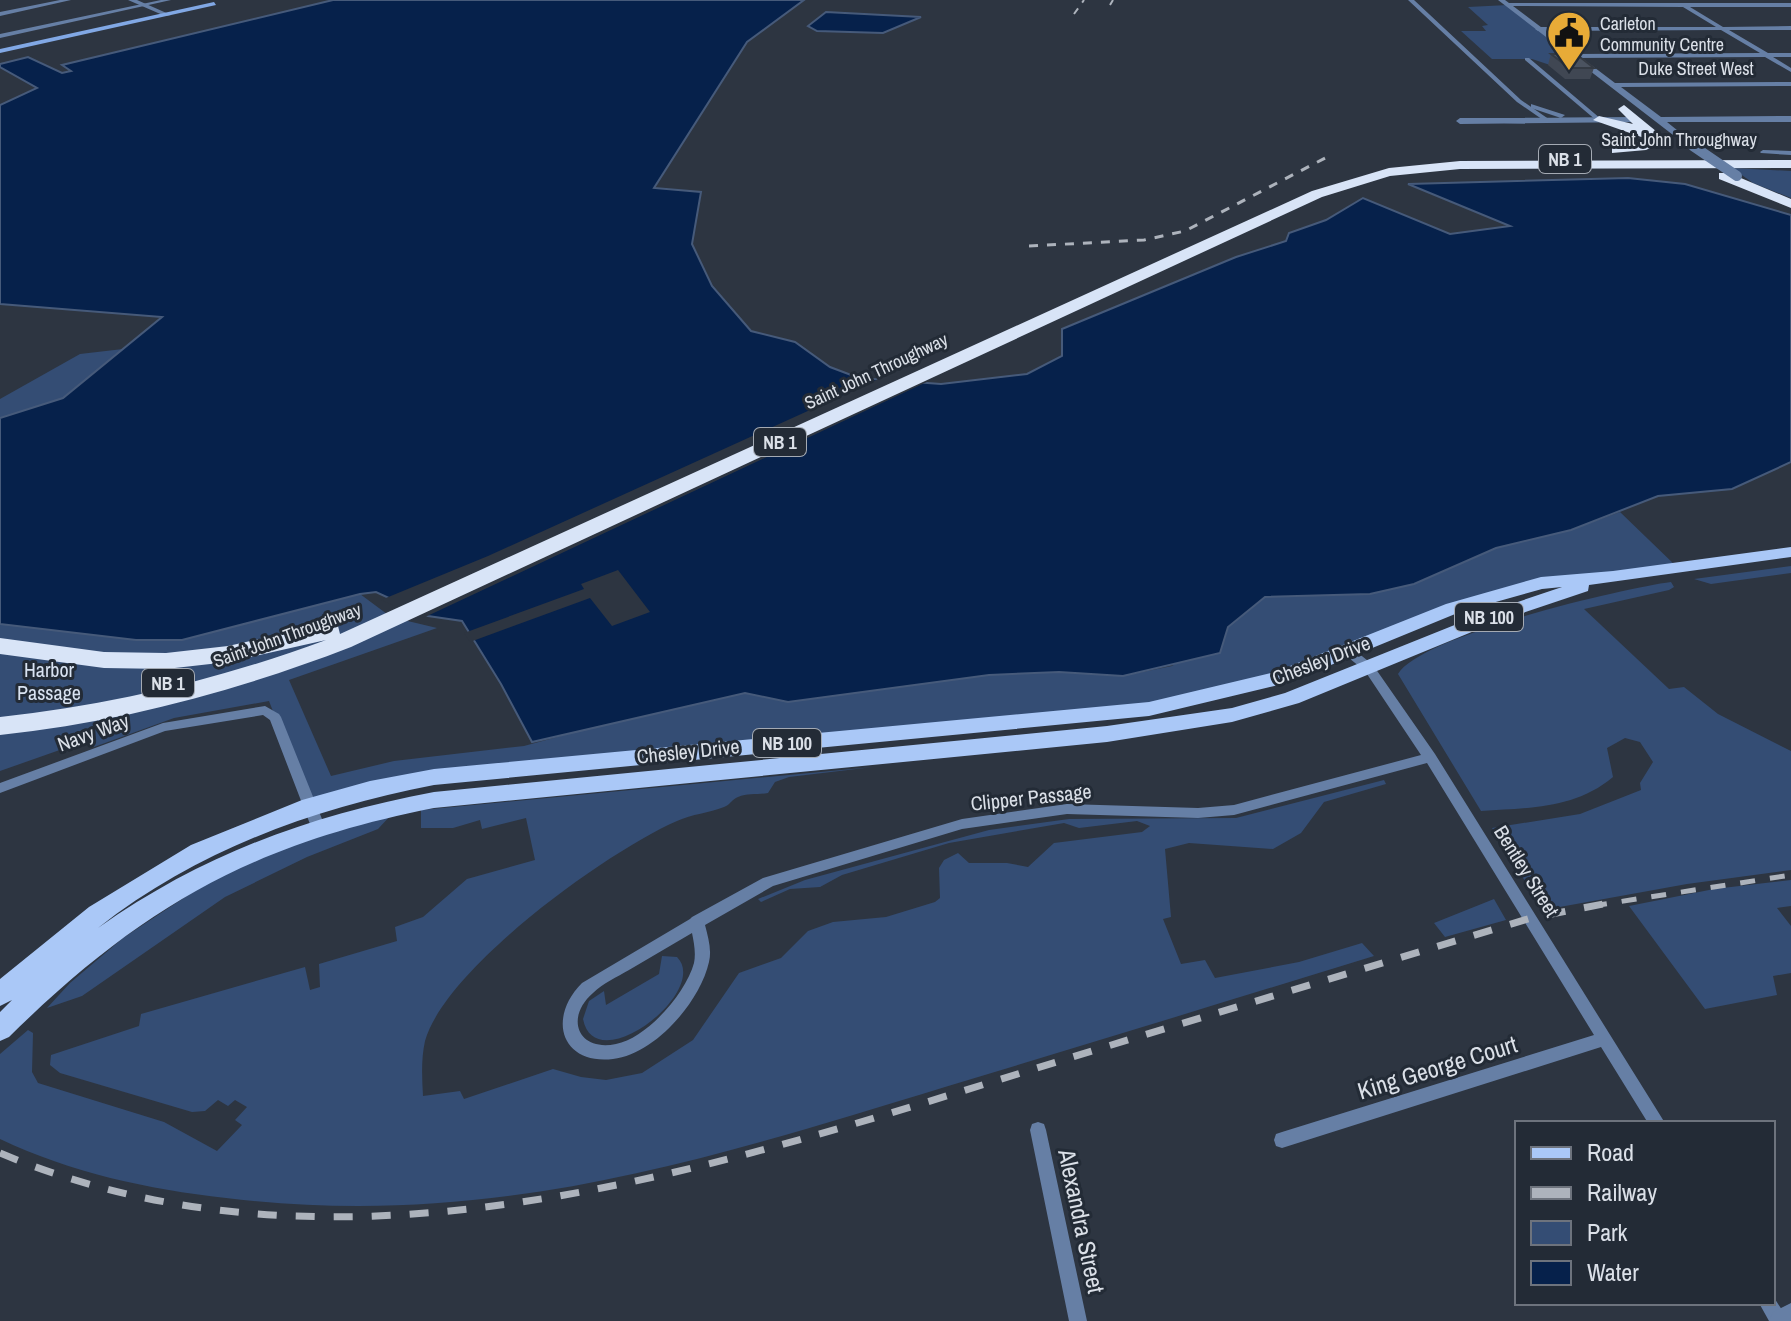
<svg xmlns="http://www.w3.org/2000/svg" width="1791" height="1321" viewBox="0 0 1791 1321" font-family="'Archivo Narrow',sans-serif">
	<rect width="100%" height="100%" fill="#2d3541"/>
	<!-- green -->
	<path fill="#344d74" d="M1508,5L1576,58L1550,65L1532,59H1492L1461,31H1486L1482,26L1488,25L1468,7Z
		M1732,168L1791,171V198L1753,183Z
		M123,349L64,398L0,418V399L80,354Z
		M1620,512L1677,567L1541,583L1199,700L552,765L309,804L269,701L174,718L94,747L91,739L0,771V624L136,640H182L360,594L391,617L437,628L289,680L331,776L394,761L524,746L620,720L745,693L789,702L989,675L1059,672L1123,676L1172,666L1265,597L1370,594L1414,584L1496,548L1571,530Z
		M1791,566V573L1711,584L1694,579Z
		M1671,582L1674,587L1669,590L1584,609L1669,689L1684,687L1718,714L1791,751V870L1687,884L1543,910L1492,828L1580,814L1641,790L1640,783L1653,762L1640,742L1625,738L1607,748L1613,777C1575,809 1528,808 1481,811L1398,674C1419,636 1624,588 1671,582Z
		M873,767L789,777L775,782L768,793C758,795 748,793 738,797C732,799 730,805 724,807C709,813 692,814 677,821C608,851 446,967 425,1041C421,1059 422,1078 423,1096L460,1091L464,1099L553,1069L581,1077L606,1080L642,1073L693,1040L739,973L781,958L808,931L833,922L886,917L935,902L940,898L939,868L944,860L958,853L969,863H1007L1028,867L1054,843L1142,832L1150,826L1137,821L1079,828L1064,823L949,843L842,875L820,887L790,889L761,902L758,899L805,880L989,830L1069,819L1236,818L1384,780L1386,784L1324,802L1301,833L1273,849L1189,843L1165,849L1171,917L1163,919L1181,964L1205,960L1215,978L1299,962L1362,943L1374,956C1231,1000 1088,1044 945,1087C699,1162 487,1230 226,1198C147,1189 72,1173 0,1139V1054L28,1030L33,1033L32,1072L38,1083L164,1122L217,1151L242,1125L235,1120L247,1107L235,1100L228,1106L218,1100L205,1111L192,1112L60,1073L50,1065L51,1055L139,1026L141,1014L305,967L310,990L320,987L319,964L397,941L395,927L423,917L467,879L535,860L526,818L482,829L480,820L453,828H421V810Z
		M391,815L378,829L307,857L225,897L82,996L47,1008L70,983L123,938L205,884L287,845Z
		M1791,880V906L1777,908L1791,926V973L1773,976L1777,995L1705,1009L1629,906L1714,889Z
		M1494,899L1506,920L1445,937L1434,923Z
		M662,956L677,957C711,991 595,1081 583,1019L589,1001L604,991L606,1005L659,974Z"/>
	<!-- water -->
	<path fill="#06214b" stroke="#465a7a" stroke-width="2" d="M333,0H804L747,42L654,188L701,192L692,244L712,286L751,331L795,342L830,367L859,378L941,384L1027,374L1062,356V329L1236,257L1286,241L1289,233L1326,220L1363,198L1450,234L1510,226L1408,184L1628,178L1685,184L1791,215V462L1732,489L1658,496L1571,530L1496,548L1414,584L1370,594L1265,597L1228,627L1220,653L1123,676L1059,672L989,675L788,702L745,693L532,742L501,684L462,621L428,616L376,592L360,594L182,640H136L0,624V418L63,398L162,317L0,304V105L37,88L0,67V64L28,57L62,73L71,71L62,65Z
		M826,12L921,17L883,33L817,31L808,26Z"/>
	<!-- pier -->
	<path fill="#2d3541" d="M885,376L931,380L423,618L381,600L488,556Z
		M618,570L650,612L612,626L590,598L470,642L464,633L584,589L581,584Z"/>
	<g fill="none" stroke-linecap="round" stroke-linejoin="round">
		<!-- minor -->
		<path fill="#667fa5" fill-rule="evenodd" d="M60,0H71L0,16V12Z
			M161,0H171L0,38V34Z
			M1408,0H1414L1521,100L1550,120V122H1546L1517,102Z
			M1508,3H1791V7H1690L1723,27L1791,26V30H1729L1768,53H1791V57H1773L1791,68V72L1765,57L1572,58L1569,56L1572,54L1760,53L1721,30L1538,31L1535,29L1538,27H1716L1683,7L1506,6Z
			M1525,58H1529L1601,119V121H1597L1525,60Z
			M1763,150L1791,151V155L1761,153L1760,152Z
			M1348,647L1352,648L1373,665L1435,754L1665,1123H1648L1601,1047L1282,1148L1276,1146L1274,1140L1276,1134L1282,1132L1594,1035L1427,763L1234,815L1198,818L1067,814L962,829L773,886L705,925C708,937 712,950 709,962C700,1002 655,1054 613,1059C561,1065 547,1018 582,983L690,919L692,917L763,878L962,819L1067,804L1198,808L1234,805L1421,755L1365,671L1344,654L1342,651ZM692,933C694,943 696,953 694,963C686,993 647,1038 616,1044C577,1052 565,1017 593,993C603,983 617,977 629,970C650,958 671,945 692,933Z
			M265,706L279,714L281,717L324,824L322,828L317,829L312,828L310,824L270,720L263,715L165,731L0,793V783L163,723Z
			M1038,1122L1044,1124L1046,1130L1087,1321H1069L1030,1130L1032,1124Z
			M1773,1296L1789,1321H1769L1759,1303H1773Z"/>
		<!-- tertiary -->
		<path fill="#667fa5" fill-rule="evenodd" d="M128,0H137L171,15L165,16Z
			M1498,0H1505L1615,83L1791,82V86L1621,87L1661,117L1791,116V122H1667L1693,143L1686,145Z
			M1531,104L1565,115L1561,118L1531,108Z
			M1637,117L1641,120L1640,122L1460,124L1456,121L1460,118Z
			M1791,1303V1321H1769L1773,1312Z"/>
		<!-- secondary -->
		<path fill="#81a8e5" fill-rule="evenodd" d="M214,2L216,5L0,53V49Z"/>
		<!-- primary -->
		<path fill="#aac8f7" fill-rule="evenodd" d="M1791,547V557L1589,585L1588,591L1496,622L1299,703L1232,722L1107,742L434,808C252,844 141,907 9,1037L0,1041V1012L12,1000L0,1006V979L89,907L191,845L302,800L370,781L434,769L1149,702L1275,672L1446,604L1541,577L1613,571ZM1562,587L1482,614L1285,693L1232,708L1107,726L434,792C308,816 203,854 98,928C197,850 312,809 434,785L1149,716L1287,683L1460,612L1542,589Z"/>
		<!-- motorway -->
		<path fill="#d8e4f7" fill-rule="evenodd" d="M1624,105L1662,136V142L1646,150L1612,153V147L1647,139L1593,120L1599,116L1633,124L1618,109Z
			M1791,160V168L1460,169L1390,176L1322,197L351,647C237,691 122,722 0,735V717C113,705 220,679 326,640L228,662L166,669L104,668L0,654V638L104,652L166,653L228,646L330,623L338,626L340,634L1312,191L1389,168L1460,161Z
			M1719,173H1729L1791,199V208L1719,179Z"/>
		<!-- rail-far3 -->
		<path stroke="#adb3bc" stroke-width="2" stroke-dasharray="7 7" stroke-linecap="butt" d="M1110,5L1113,0
			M1074,14L1084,0"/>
		<!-- rail-far2 -->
		<path stroke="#adb3bc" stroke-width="3" stroke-dasharray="9 9" stroke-linecap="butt" d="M1029,246L1144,240L1185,231L1329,156"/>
		<!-- rail-far1 -->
		<path stroke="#adb3bc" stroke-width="5" stroke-dasharray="15 15" stroke-linecap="butt" d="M1592,906L1791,875"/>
		<!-- rail -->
		<path stroke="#adb3bc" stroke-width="7" stroke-dasharray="19 19" stroke-linecap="butt" d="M0,1153C339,1295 706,1170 1037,1068C1201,1017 1367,968 1531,918L1603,904"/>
		<!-- tertiary-bridge-far1 -->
		<path stroke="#667fa5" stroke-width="8" d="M1689,143L1696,148"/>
		<!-- tertiary-bridge -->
		<path stroke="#667fa5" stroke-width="10" d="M1693,146L1737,176"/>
	</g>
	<!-- wall -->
	<path fill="#404753" d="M1551,54L1594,68L1590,79H1565L1548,65Z"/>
	<!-- building -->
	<path fill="#4b5360" stroke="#343a43" stroke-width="2" d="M1551,54H1576L1594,68H1569Z"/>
	<!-- icons -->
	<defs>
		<g id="civic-pin" transform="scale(2.3)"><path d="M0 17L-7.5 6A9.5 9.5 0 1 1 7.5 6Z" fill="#e8ab37" stroke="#232b36"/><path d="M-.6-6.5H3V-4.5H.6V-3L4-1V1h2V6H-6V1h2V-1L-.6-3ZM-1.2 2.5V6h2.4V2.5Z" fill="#111"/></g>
	</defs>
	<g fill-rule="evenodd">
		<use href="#civic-pin" x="1569" y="33"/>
	</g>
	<g text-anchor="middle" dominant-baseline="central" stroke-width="6" stroke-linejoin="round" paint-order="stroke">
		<!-- far-poi labels -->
		<g font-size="18" fill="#dbe0e8" stroke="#232b36" text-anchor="start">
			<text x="1600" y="23">Carleton<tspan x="1600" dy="21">Community Centre</tspan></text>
		</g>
		<!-- far-street labels -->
		<g font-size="18" fill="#dbe0e8" stroke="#232b36">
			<text x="1696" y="68">Duke Street West</text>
			<text x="1679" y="139">Saint John Throughway</text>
			<text transform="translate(876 371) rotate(-25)">Saint John Throughway</text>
			<text transform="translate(287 635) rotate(-20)">Saint John Throughway</text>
		</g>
		<!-- shield labels -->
		<g fill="#232b36" stroke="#a4aab3" stroke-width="2">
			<rect x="1539" y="145" width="52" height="28" rx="6"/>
			<rect x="754" y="428" width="52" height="28" rx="6"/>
			<rect x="1455" y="603" width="68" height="28" rx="6"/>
			<rect x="142" y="669" width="52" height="28" rx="6"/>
			<rect x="753" y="729" width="68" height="28" rx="6"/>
		</g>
		<g font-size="18" font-weight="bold" fill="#dbe0e8">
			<text x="1565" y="159">NB 1</text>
			<text x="780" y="442">NB 1</text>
			<text x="1489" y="617">NB 100</text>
			<text x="168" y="683">NB 1</text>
			<text x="787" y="743">NB 100</text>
		</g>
		<!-- street labels -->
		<g font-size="20" fill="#dbe0e8" stroke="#232b36">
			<text transform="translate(1321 660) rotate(-21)">Chesley Drive</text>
			<text transform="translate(93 732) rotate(-20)">Navy Way</text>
			<text transform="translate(688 751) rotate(-6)">Chesley Drive</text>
			<text transform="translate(1031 797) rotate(-6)">Clipper Passage</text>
			<text transform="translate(1527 871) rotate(58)">Bentley Street</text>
		</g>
		<!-- park labels -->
		<g font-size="20" fill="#d9e3f2" stroke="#232b36">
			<text x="49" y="669">Harbor<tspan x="49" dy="23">Passage</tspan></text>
		</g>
		<!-- near-street labels -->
		<g font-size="24" fill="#dbe0e8" stroke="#232b36">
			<text transform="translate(1437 1067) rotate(-17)">King George Court</text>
			<text transform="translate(1082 1221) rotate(78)">Alexandra Street</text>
		</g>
	</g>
	<!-- legend -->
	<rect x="1515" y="1121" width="260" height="184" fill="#232b36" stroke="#6d737d" stroke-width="2"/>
	<rect x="1531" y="1147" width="40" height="12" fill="#aac8f7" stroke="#6d737d" stroke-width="2"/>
	<text x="1587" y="1161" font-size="24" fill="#dbe0e8">Road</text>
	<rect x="1531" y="1187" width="40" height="12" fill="#adb3bc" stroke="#6d737d" stroke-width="2"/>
	<text x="1587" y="1201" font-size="24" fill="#dbe0e8">Railway</text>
	<rect x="1531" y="1221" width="40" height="24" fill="#344d74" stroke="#6d737d" stroke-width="2"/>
	<text x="1587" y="1241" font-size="24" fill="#dbe0e8">Park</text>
	<rect x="1531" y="1261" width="40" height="24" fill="#06214b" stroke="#6d737d" stroke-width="2"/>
	<text x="1587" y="1281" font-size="24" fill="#dbe0e8">Water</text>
</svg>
